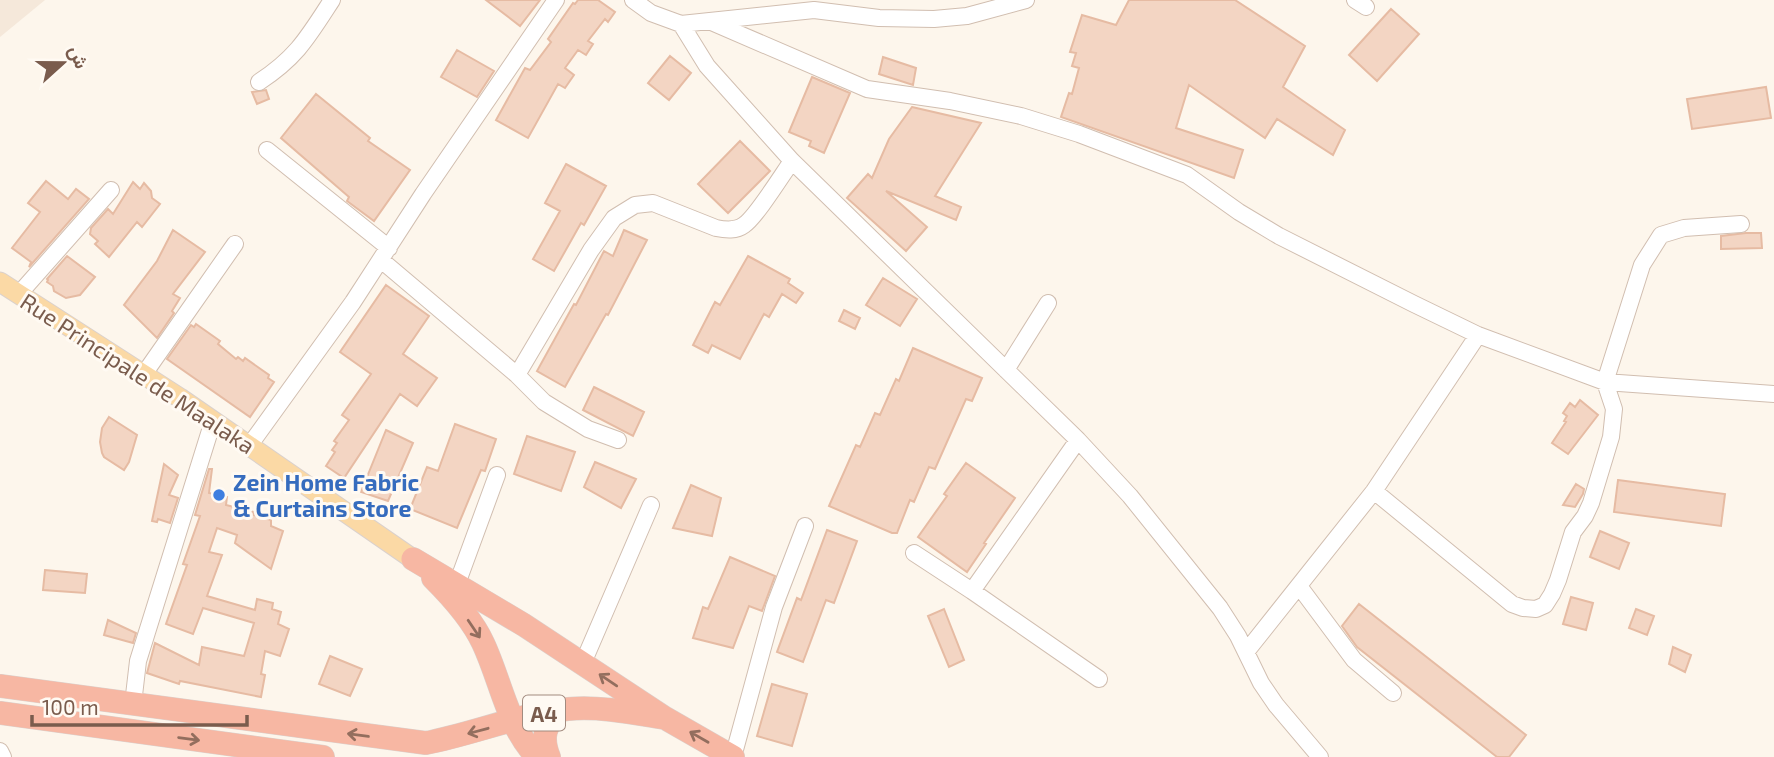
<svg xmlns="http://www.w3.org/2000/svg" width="1774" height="757" viewBox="0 0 1774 757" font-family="'Exo 2',Vazirmatn,sans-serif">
	<rect width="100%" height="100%" fill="#fdf6ec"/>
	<!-- residential -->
	<path fill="#f5e8da" d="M0,0H45L0,37Z"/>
	<!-- building -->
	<path fill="#f3d5c3" stroke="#e6bba3" stroke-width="2" d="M486,0H540L520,26Z
		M578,0H598L615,12L608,22L605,19L588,41L593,44L586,55L578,50L565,68L574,75L565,88L558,84L528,138L496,120L525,68L530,70L551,42L548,39L573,3L575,4Z
		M1129,0H1235L1305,46L1283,87L1345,130L1333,155L1277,119L1265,138L1189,85L1176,128L1243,150L1234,178L1061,117L1069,93L1072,94L1079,68L1072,66L1076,53L1070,52L1082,15L1116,25Z
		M1391,9L1419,34L1377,81L1349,55Z
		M457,50L494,71L477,97L441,77Z
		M670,56L691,73L669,100L648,83Z
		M883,57L916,68L913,85L879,74Z
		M812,77L850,93L824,153L809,146L811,141L789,132Z
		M1766,87L1771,118L1692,129L1687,99Z
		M266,90L269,99L257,104L252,92Z
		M316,94L370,138L368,141L410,170L374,221L347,201L349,197L281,138Z
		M912,107L981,123L935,196L961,207L956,220L886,191L927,227L906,251L847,198L868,174L872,178L889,139Z
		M740,141L770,171L728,213L698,184Z
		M566,164L606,186L584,225L581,223L554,271L533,259L560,211L545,203Z
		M46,181L68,199L76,189L89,199L29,267L31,262L12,248L40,212L28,203Z
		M133,182L140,189L144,183L151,191L152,198L160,204L142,227L137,222L109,257L95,244L98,241L90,234L91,228L108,209L113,214Z
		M173,230L205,252L173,294L180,298L172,311L174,313L157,338L124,305L157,261Z
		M624,230L647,240L608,315L606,314L565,387L537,371L574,304L576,305L604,251L613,256Z
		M1746,233H1761L1762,248L1721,249V236Z
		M67,256L95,277L80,295L66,298L54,291L53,286L47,282L48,280L47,279Z
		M748,256L790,279L788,283L803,293L796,303L782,294L769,317L764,314L740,359L712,345L708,353L693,345L715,302L720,305Z
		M883,278L917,299L900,326L866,305Z
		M386,285L429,316L403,354L437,378L417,406L400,394L344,478L326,466L335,452L332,450L337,443L334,441L349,420L342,415L371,374L340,352Z
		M844,310L860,318L855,329L839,321Z
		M196,324L220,341L218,344L236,359L238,357L243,361L245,358L269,375L268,378L274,382L250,417L167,359L191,325L194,327Z
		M913,348L982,378L972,401L966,399L935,469L929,467L914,502L910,500L897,533H892L829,506L856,445L860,447L875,413L880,415L896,379L899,381Z
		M594,387L644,412L633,436L583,410Z
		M1580,400L1598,415L1568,454L1552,443L1566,422L1564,421L1567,416L1563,413L1570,403L1575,407Z
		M109,417L137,435L129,462L124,470L104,457L102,453L100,442L102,428Z
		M455,424L496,439L485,471L481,470L457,528L410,509L427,467L438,471Z
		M386,430L413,443L388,501L361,492Z
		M527,436L575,452L561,491L514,474Z
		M595,462L636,479L621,508L584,487Z
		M966,463L1015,498L984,543L986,544L967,572L918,537L947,496L944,494Z
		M164,464L178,475L169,495L178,498L170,523L158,519L157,522L152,521Z
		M209,469H212L209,493L227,497L226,505L254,512V515L271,520V526L283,531L271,569L235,543L237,535L217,528L209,552L222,555L207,596L255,610L257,599L273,603L272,609L281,612L278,624L289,629L280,656L265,651L261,674L265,675L261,697L180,681L179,684L147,673L155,643L199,665L202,647L244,656L254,623L203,608L193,634L166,624L187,565L183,564L200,516L195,515Z
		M1618,480L1725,494L1721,526L1614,512Z
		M1576,484L1584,489L1583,494L1575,507L1563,505Z
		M691,485L721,498L712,536L673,528Z
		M827,530L857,541L834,603L826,600L803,662L777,652L797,598L801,600Z
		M1600,531L1629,543L1619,569L1590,557Z
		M730,557L775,576L762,611L749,606L733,648L693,638L703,607L708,609Z
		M45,570L87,574L85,593L43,590Z
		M1571,597L1593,603L1586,630L1563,624Z
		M1359,604L1526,735L1509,757H1497L1357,647L1342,626Z
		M944,609L964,660L949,667L928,616Z
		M1636,609L1654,616L1647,635L1629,628Z
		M108,620L136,633L133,643L104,635Z
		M1673,647L1691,655L1685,672L1669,664Z
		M330,656L362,669L350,696L319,684Z
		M772,684L807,694L792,746L757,736Z"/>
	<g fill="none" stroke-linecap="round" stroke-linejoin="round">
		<!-- minor casing -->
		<g stroke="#d1beb0" stroke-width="18">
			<path id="minor" d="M633,0L651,13L681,24L707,66L792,161L1078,440L1130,496L1220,608L1238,636L1261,683L1276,705L1320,757
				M1355,0L1366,7
				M709,21L867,89L950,101L1021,116L1079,134L1187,175L1239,212L1279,236L1414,304L1478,335L1605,382L1774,394
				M681,24L814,10L879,18L934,19L967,16L1026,0
				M259,82C297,57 308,37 332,0
				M267,150L389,248
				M381,260L517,375L544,402L588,429L618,440
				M19,294L111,190
				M1006,370L1048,303
				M144,374L235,244
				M517,375L591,250L614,218L635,205L653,203L716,228C726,230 736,231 744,225C756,217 782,175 792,161
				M249,446L353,302L423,194L556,0
				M1374,491L1512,604L1523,608L1536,609L1545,605L1552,594L1558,580L1573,532L1585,516L1591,503L1611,437L1614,409L1605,382L1642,265L1661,235L1684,228L1741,224
				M914,553L972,591L1099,679
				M457,584L497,475
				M1299,586L1354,660L1393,693
				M972,591L1078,440
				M1246,652L1374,491L1478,335
				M583,663L651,505
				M133,704L138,661L213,421
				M0,751L3,757
				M733,757L774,607L805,526"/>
		</g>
		<!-- major casing -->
		<g stroke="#dad1cd" stroke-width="21">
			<path id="major" d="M0,282L180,398L413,559"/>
		</g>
		<!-- highway casing -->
		<g stroke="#dad1cd" stroke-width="24">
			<path id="highway" d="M413,559L524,625L665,718L733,757
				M433,578C452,597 472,619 483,643C501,681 507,726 537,757
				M0,686L426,743C473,734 520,714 568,709C600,706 634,713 665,718
				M0,713L323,757
				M549,757C541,737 545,725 560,710"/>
		</g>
		<!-- minor -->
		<use href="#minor" stroke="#fff" stroke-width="16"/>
		<!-- major -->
		<use href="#major" stroke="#fbd9a5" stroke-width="19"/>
		<!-- highway -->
		<use href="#highway" stroke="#f7b7a3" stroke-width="23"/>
	</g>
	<!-- one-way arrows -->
	<defs><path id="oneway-shaft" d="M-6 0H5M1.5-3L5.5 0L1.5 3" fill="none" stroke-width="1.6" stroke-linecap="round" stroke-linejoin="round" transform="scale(1.75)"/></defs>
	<g stroke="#936e5e">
		<use href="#oneway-shaft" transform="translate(474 629) rotate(56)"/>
		<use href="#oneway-shaft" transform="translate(608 680) rotate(-146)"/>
		<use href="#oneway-shaft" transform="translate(478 731) rotate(165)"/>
		<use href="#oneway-shaft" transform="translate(358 735) rotate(-172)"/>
		<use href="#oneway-shaft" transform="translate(699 737) rotate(-150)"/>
		<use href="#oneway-shaft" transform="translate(189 739) rotate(8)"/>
	</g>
	<!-- markers -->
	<circle fill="#3f7fe0" stroke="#fffaf3" stroke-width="2.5" cx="219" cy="495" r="7"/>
	<g text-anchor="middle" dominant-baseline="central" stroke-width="6" stroke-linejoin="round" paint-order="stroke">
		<!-- shield labels -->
		<rect fill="#fffaf3" stroke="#a28b7f" stroke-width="2" x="523" y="695.5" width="42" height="35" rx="5"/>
		<g font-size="21" font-weight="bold" fill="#7a5c4d">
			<text x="544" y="713">A4</text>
		</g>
		<!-- street labels -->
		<g font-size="23" fill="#7a5c4d" stroke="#fffaf3">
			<text transform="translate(138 373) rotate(33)">Rue Principale de Maalaka</text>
		</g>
		<!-- shop labels -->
		<g font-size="23" font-weight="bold" fill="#366cbe" stroke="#fffaf3" text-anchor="start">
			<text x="233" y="482">Zein Home Fabric<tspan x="233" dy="26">&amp; Curtains Store</tspan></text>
		</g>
	</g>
	<!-- north arrow -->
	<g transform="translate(63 63) rotate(69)" stroke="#fffaf3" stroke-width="5" paint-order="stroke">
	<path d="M0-5L12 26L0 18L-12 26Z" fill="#7a5c4d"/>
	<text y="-10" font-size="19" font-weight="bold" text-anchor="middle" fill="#7a5c4d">ش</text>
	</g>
	<!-- scale -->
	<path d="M32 715v10h215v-10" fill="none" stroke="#7a5c4d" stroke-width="3.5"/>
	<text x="42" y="715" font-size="21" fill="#7a5c4d" stroke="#fffaf3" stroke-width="5" paint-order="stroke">100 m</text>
</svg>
